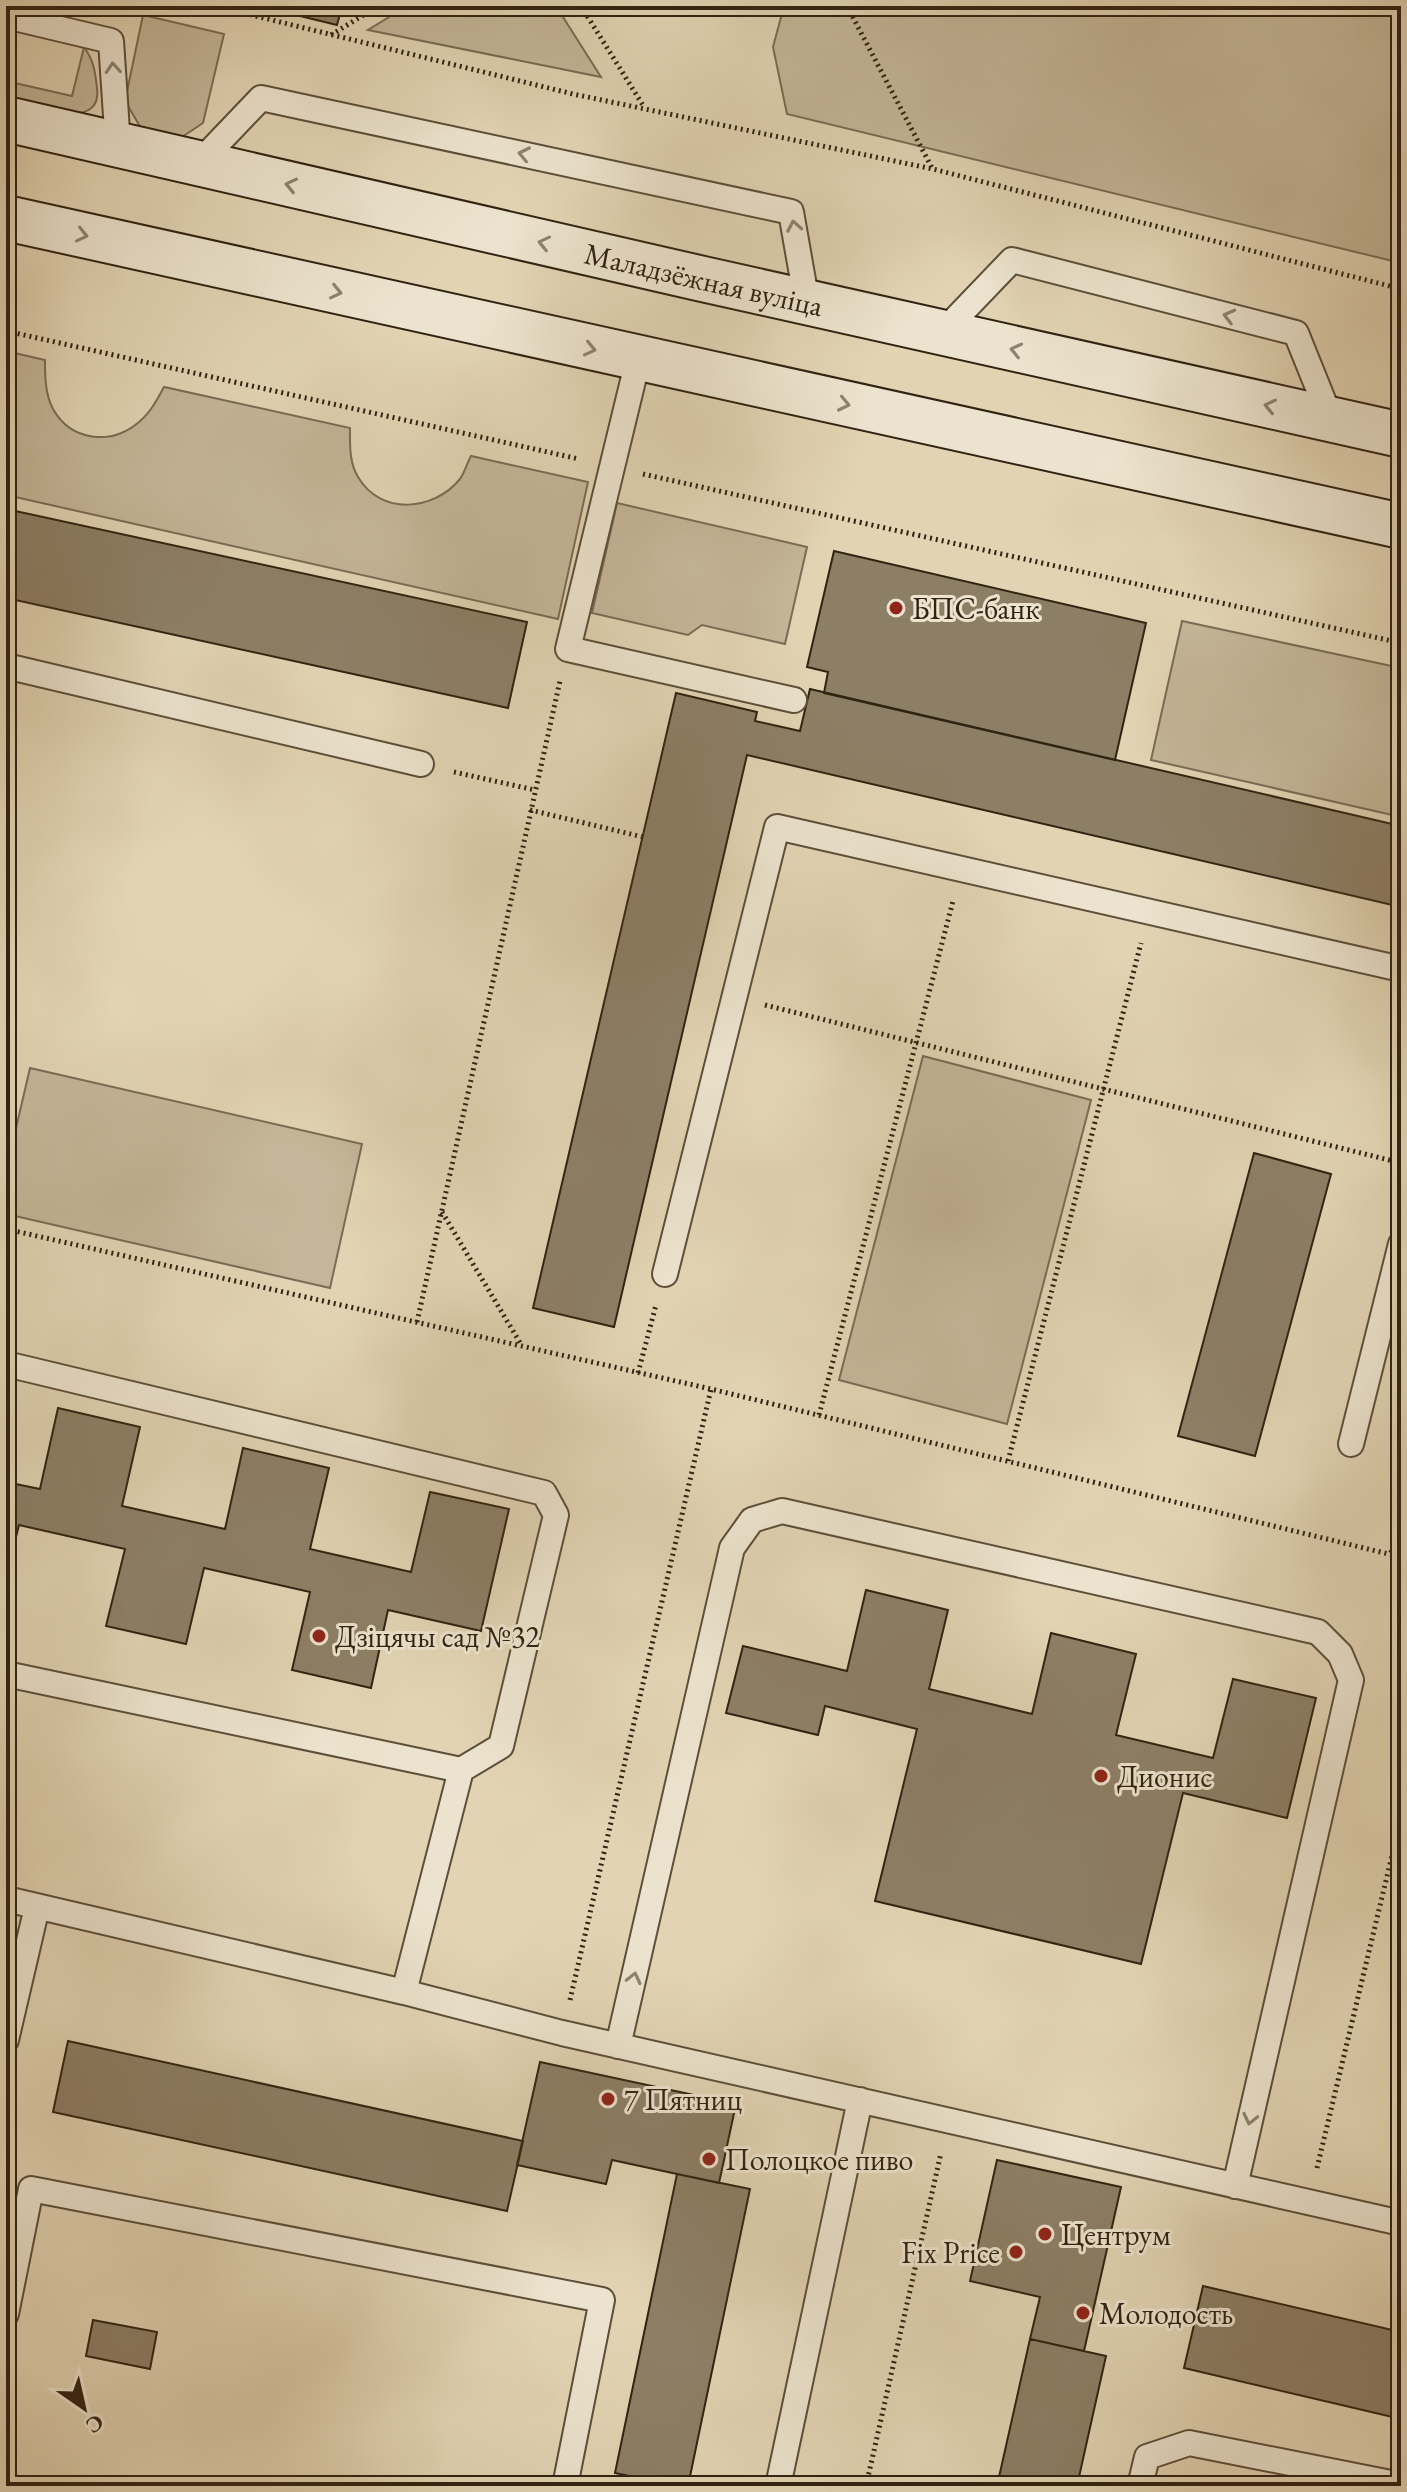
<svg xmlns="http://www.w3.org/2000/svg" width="1407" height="2492" viewBox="0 0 1407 2492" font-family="'EB Garamond',serif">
	<rect width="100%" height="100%" fill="#e2d4b3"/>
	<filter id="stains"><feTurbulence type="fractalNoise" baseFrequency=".0025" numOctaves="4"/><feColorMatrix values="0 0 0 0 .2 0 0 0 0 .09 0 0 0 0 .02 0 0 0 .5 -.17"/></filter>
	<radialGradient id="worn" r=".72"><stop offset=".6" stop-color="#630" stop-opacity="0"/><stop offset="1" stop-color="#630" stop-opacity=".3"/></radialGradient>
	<!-- green -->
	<path fill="#c4b698" stroke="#7a6c55" stroke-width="2" d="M407,6H556L601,77L368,30Z
		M784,6H1401V263L787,114L773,47Z
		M143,15L224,34L203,123L179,139L142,130L125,101Z
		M84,47C94,61 95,71 97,88C103,134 31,105 6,99V81L72,96Z
		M6,351L45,360C45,376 45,394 53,409C71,441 111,446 139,422C150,413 157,400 164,387L350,428C350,445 349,462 358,477C381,516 434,511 460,479C465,472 467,463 471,456L588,482L558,619L6,495Z
		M617,503L807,547L785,644L702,625L688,635L592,613Z
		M1182,621L1401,668V817L1151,760Z
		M923,1056L1091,1100L1007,1424L839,1380Z
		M30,1068L362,1144L330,1288L6,1214V1171Z"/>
	<!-- building -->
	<path fill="#8d7f66" stroke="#312312" stroke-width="2" d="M259,6H342L337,25Z
		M6,509L527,622L508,708L6,598Z
		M834,551L1146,623L1115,760L824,693L828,672L807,667Z
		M810,689L1401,826V907L747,755L614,1327L533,1308L676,693L757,712L755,721L800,731Z
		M1254,1153L1331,1174L1255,1456L1178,1436Z
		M58,1408L140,1427L122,1506L225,1529L243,1448L329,1468L310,1549L411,1572L430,1492L509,1509L481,1631L388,1610L371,1688L292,1670L310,1592L204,1568L186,1644L106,1626L125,1549L19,1525L12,1553L6,1552V1482L40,1489Z
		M866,1590L948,1610L929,1689L1032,1714L1051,1633L1136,1654L1116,1735L1213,1758L1233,1679L1316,1698L1287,1818L1183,1793L1141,1964L875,1901L917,1729L825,1706L818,1735L726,1713L743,1646L847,1671Z
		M68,2041L523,2141L507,2211L53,2112Z
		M540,2062L736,2104L719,2183L612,2160L606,2184L517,2165Z
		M997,2160L1121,2187L1084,2351L1030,2339L1040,2297L970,2281Z
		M677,2174L750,2189L688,2486H676L615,2473Z
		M1203,2286L1401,2332V2419L1184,2368Z
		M93,2320L157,2332L150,2369L86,2356Z
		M1030,2339L1106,2356L1077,2486H997Z"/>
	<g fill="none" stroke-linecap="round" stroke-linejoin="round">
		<!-- service casing -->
		<g stroke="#5d4f3a" stroke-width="28">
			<path id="service" d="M6,16L111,41L118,146
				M198,164L261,98L791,212L807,303
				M942,333L1012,260L1296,333L1331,420
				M638,360L568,649L794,700
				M10,667L421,764
				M665,1274L777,827L1401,969
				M6,1364L544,1493L556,1515L501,1746L461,1770L6,1674
				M1351,1444L1401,1244
				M6,1899L404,1992L562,2033L1401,2223
				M404,1992L461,1770
				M6,2040L37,1907
				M618,2046L732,1548L752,1520L782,1511L1318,1632L1340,1654L1351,1680L1235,2186
				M6,2314L31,2189L602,2300L565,2486
				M778,2486L860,2100
				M1140,2486L1147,2457L1189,2443L1401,2485"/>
		</g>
		<!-- secondary casing -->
		<g stroke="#312312" stroke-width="48">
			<g id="secondary">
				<path id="s1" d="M6,119L694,277L1401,435"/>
				<path d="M6,218L1401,526"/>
			</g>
		</g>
		<!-- path -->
		<path stroke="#312312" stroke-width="5" stroke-dasharray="2 4" stroke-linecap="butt" d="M215,6L573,94L933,169L1401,289
			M581,6L644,107
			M847,6L932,168
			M331,35L378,6
			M6,331L579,459
			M643,474L1401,643
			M454,772L535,790
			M530,810L643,837
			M765,1005L1401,1163
			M442,1212L522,1346
			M6,1229L711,1389L1401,1557
			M417,1322L560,681
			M638,1373L656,1305
			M819,1415L953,901
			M1008,1461L1141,943
			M1390,1553L1401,1543
			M570,2000L711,1389
			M1317,2168L1401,1818
			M866,2486L941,2153"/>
		<!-- service -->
		<use href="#service" stroke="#ece3ce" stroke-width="24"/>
		<!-- secondary -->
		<use href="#secondary" stroke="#ece3ce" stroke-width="44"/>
	</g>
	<!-- one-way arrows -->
	<defs><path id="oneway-chevron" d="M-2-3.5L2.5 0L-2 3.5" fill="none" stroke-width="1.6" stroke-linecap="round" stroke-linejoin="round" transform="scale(2)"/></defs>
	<g stroke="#8e8370">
		<use href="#oneway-chevron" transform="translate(113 68) rotate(-94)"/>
		<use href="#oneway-chevron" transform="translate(524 154) rotate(-168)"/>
		<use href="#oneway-chevron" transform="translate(291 185) rotate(-167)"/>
		<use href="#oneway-chevron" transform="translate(794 226) rotate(-100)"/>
		<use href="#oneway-chevron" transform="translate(82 235) rotate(13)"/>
		<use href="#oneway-chevron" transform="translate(544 243) rotate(-167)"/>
		<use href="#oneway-chevron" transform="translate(336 292) rotate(13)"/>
		<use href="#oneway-chevron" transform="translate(1229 316) rotate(-166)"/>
		<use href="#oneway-chevron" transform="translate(590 349) rotate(13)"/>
		<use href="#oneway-chevron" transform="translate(1016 350) rotate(-167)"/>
		<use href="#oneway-chevron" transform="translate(844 404) rotate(12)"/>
		<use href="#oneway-chevron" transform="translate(1270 406) rotate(-167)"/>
		<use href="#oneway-chevron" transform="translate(634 1978) rotate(-77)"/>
		<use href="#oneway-chevron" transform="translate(1250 2119) rotate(103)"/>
	</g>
	<!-- markers -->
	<g fill="#8f2418" stroke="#ece3ce" stroke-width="3">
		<circle cx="896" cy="608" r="8"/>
		<circle cx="319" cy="1636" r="8"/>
		<circle cx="1101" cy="1776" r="8"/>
		<circle cx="608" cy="2099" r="8"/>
		<circle cx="709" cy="2159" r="8"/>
		<circle cx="1045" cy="2234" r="8"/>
		<circle cx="1016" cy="2252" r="8"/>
		<circle cx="1083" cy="2313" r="8"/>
	</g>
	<g text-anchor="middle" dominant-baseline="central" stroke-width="6" stroke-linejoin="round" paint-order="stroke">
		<!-- street labels -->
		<g font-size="30" fill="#312312" stroke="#ece3ce">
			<text stroke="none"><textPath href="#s1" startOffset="716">Маладзёжная вуліца</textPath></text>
		</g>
		<!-- poi labels -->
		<g font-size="30" fill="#312312" stroke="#ece3ce" text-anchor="start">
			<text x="912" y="608">БПС-банк</text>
			<text x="335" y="1636">Дзіцячы сад №32</text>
			<text x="1117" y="1776">Дионис</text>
			<text x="624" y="2099">7 Пятниц</text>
			<text x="725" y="2159">Полоцкое пиво</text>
			<text x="1061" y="2234">Центрум</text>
			<text x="1000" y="2252" text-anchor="end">Fix Price</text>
			<text x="1099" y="2313">Молодость</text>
		</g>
	</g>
	<!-- margin -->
	<rect width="1407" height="2492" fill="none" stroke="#e2d4b3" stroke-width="32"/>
	<rect x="8" y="8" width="1391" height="2476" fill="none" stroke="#312312" stroke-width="4"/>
	<rect x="16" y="16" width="1375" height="2460" fill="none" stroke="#312312" stroke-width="2"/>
	<!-- north arrow -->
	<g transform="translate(84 2408) rotate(146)" stroke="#ece3ce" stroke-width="6" paint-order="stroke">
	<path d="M0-6L14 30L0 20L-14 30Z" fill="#312312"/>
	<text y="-12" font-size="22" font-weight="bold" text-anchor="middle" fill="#312312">С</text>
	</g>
	<rect width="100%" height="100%" filter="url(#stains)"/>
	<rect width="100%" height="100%" fill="url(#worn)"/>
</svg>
